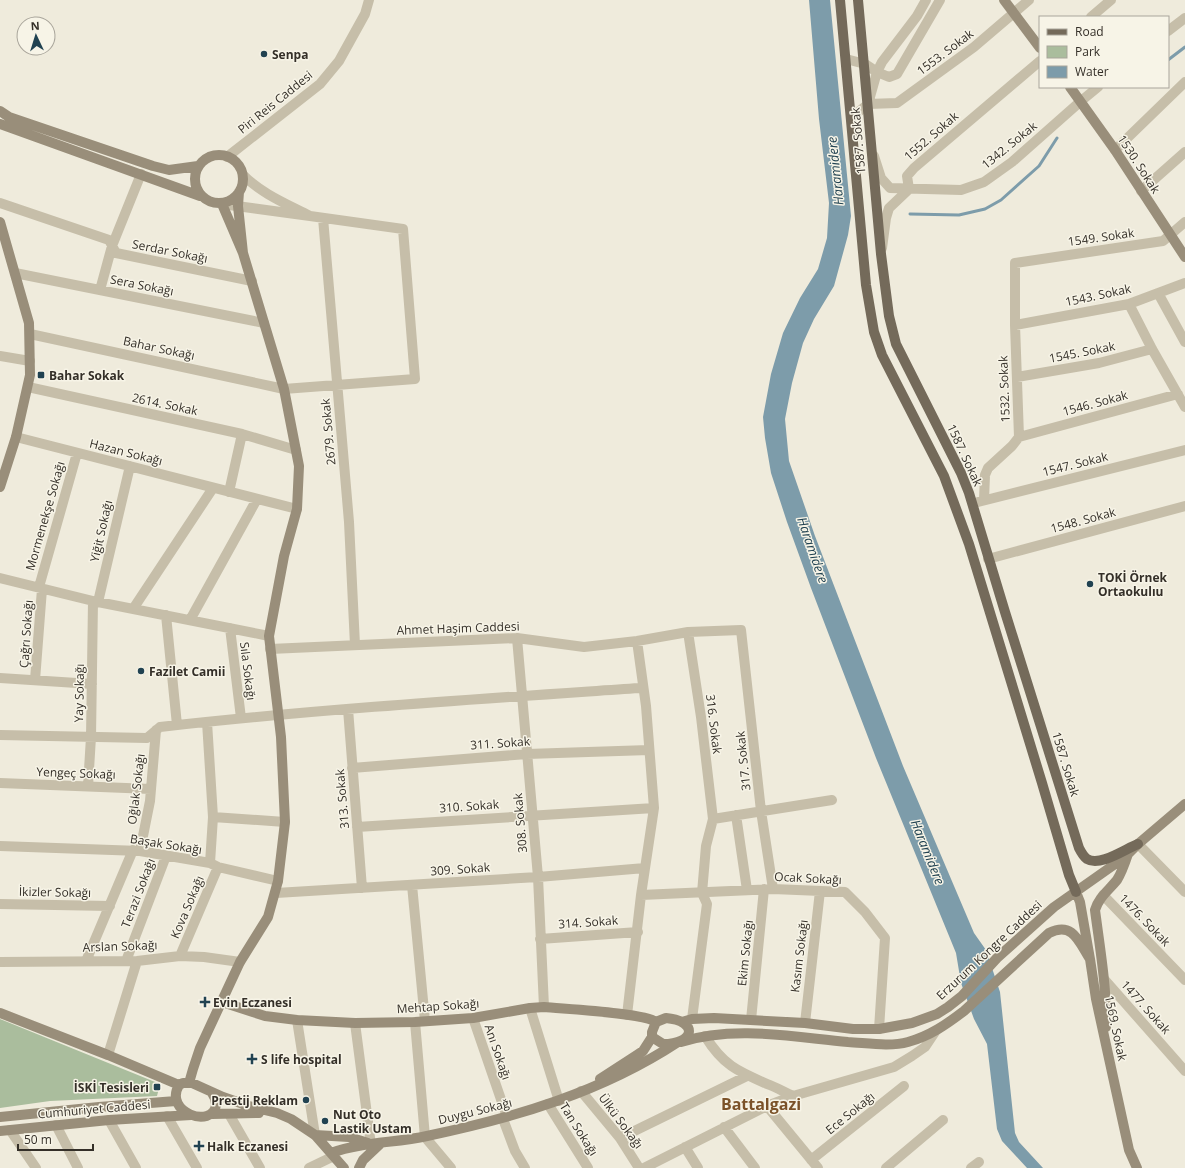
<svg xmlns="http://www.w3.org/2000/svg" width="1185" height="1168" viewBox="0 0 1185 1168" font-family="'Open Sans',sans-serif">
	<rect width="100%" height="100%" fill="#efebdc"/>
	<!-- green -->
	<path fill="#aabd9d" d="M0,1019L160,1084L157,1096L50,1101L0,1108Z"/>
	<!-- water -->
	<path fill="#7d9caa" d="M809,0H830L851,216L848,235L834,286L814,319L803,343L792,383L785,419L789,461L815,536L903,766L974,933L986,950L1000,992L1015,1133L1019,1142L1043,1168H1027L1002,1141L997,1129L987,1044L974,1019L961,983L956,953L876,758L811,588L787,522L771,473L765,438L763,417L771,374L783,333L800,298L818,269L827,238L829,203L819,119Z"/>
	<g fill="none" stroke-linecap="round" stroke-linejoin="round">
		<!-- stream -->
		<path stroke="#7d9caa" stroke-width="3" d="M1168,60L1185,47
			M910,214L959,215L985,209L1001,200L1039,166L1057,138"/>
		<!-- street -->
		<path stroke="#c6bea9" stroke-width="10" d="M1091,17L1111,0
			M1168,31L1185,18
			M846,59L865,64L877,72L889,77L897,74L940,0
			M868,104L897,103L974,47L1029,0
			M851,118L868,104L877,72L882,62L917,16L926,0
			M1115,150L1185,82
			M874,156L881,178L890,188L961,190L984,182L1012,162L1081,101L1098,87
			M227,157L320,84L339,61L365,14L369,0
			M909,189L907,176L914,168L1040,61
			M1141,191L1185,152
			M0,203L109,240L116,253L252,281
			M222,204L310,216C287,204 262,194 243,175
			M323,218L349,522L355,645
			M882,248L886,218L889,208L909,189
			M15,273L264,323
			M100,290L112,246L141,174
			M1158,293L1185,342
			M1129,304L1152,349L1185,407
			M1015,325L1129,304L1185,283
			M30,334L284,389L415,379L403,229L310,216
			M0,356L30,361
			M1017,377L1099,363L1152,349
			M28,387L242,434L296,450
			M16,437L297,509
			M1019,437L1178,394
			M229,492L242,434
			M984,500L985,475L988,468L1012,446L1019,437L1015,325V263L1163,241L1185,222
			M978,502L1185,450
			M988,559L1185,506
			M0,578L93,601L269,636
			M39,587L77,453
			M98,602L130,466
			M133,609L213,488
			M166,615L177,725
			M190,620L257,499
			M230,628L241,718
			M688,632L701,717L713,819
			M517,638L538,877L544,1007
			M270,649L517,638L584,647L637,641L688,632L741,630L761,811L773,889
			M0,678L92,684
			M35,680L42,589
			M348,709L362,888
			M207,722L213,817L210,863
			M0,735L147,738L160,727C320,709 479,699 639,688L643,689
			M352,768L527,754L649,750
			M0,783L151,789
			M88,786L91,737L93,601
			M736,815L747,890
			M213,817L285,822
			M357,827L654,808
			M1138,844L1185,892
			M0,846L140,851L210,863L218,867L278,881
			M140,851L150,801L156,730
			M412,885L425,1021
			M276,893L538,877L645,868
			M641,895L773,889L845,892L865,912L885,938L879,1029
			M1103,895L1185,980
			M0,904L110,906
			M540,939L638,932
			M180,956L218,867
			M86,961L133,850
			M126,961L166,856
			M0,962L137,961L180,956L204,957L240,962
			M1104,979L1185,1071
			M530,1008L559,1101
			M627,1015L641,895L654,808L646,706L637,641
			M473,1018L507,1117
			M692,1019L707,904L702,893L706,846L713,819L832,800
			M297,1020L315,1135
			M751,1020L764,889
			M415,1022L425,1137L451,1168
			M355,1023L371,1145
			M805,1023L820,891
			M705,1036C723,1065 737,1071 767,1084C776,1087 784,1092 793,1096
			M108,1055L137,961
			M581,1091L620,1138L639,1168
			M548,1104L588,1168
			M767,1106L818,1168
			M229,1114L260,1168
			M167,1116L197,1168
			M503,1119L515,1151L525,1168
			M109,1120L136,1168
			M56,1125L78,1168
			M724,1127L755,1168
			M10,1130L36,1168
			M620,1138L747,1076
			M685,1147L698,1168
			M811,1160L904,1086
			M309,1168L334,1156
			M644,1168L767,1106L793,1096L894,1067L912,1056L925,1047L935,1032
			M886,1168L943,1120
			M971,1168L979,1162"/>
		<!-- secondary -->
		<path stroke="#998e7a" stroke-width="10" d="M1004,0L1040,48
			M1070,87L1115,150L1185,257
			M0,111L9,117L153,166L169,170L198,166
			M0,124L200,196
			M195 179a24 24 0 1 1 48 0a24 24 0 1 1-48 0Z
			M222,204L243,253L238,206L239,192
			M0,222L29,323L30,375L16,437L0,487
			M1076,892L1080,902L1090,959L1096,999L1129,1150L1137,1168
			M222,1002L265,1016L297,1020L355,1023L415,1022L473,1018L530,1008L544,1007C563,1009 645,1013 656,1022
			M0,1013L108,1055L179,1085L183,1083H192L223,1097L249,1106L277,1113L291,1119L315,1135L344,1168
			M666,1018C699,1021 695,1044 663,1044L652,1037V1032L656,1022Z
			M682,1022L692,1019L714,1018L805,1023L853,1029H879L912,1023L937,1014L948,1007L962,996L997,958L1054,907L1125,857L1138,844L1185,804
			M1106,1027C1107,988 1100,949 1095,910C1099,897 1108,891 1117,880C1122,872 1125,863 1128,854
			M681,1042C734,1025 793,1037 848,1042C867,1043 890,1047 908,1042C930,1036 947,1024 964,1011L1049,933C1073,921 1079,942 1090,959
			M600,1079L637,1055L643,1051L652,1037
			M189,1083L193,1069L200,1048L240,962L268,917L278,881L285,822L281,737L269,636L284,556L297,509L299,466L284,389L243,253
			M179,1085C163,1113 213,1129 216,1105C216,1100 215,1097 212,1093
			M212,1114L259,1113
			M0,1117L99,1107L176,1101
			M0,1131L109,1120L191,1115
			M315,1135L349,1137L368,1143
			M331,1153C362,1142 395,1143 427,1136C514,1118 602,1092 678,1042
			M359,1168L363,1160L380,1144"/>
		<!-- primary -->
		<path stroke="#746a5a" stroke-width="10" d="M840,0L866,285L874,332L882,355L944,476L969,544L1042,783L1069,875L1076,892
			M858,0L881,254L889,316L896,344L961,473L969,493L1005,612L1079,848C1081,852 1083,856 1087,859C1100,867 1125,849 1138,844"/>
	</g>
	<!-- markers -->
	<g fill="#214251" stroke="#f7f4e7" stroke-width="1.5">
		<circle cx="264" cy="54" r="4"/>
		<rect x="37" y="371" width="8" height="8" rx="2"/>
		<circle cx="1090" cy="584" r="4"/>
		<circle cx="141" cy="671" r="4"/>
		<path d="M203 996h4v4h4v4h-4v4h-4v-4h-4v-4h4z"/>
		<path d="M250 1053h4v4h4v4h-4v4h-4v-4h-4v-4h4z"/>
		<rect x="153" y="1083" width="8" height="8" rx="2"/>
		<circle cx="306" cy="1100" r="4"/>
		<circle cx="325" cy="1121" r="4"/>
		<path d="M197 1140h4v4h4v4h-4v4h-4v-4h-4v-4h4z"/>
	</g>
	<g text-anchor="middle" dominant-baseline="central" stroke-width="3" stroke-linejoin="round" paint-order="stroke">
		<!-- street labels -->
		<g font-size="12" fill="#342f28" stroke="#f7f4e7">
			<text transform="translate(945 52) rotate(-37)">1553. Sokak</text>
			<text transform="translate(275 102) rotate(-39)">Piri Reis Caddesi</text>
			<text transform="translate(931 136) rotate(-41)">1552. Sokak</text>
			<text transform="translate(858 141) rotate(-95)">1587. Sokak</text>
			<text transform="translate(1009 145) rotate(-39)">1342. Sokak</text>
			<text transform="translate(1139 164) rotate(57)">1530. Sokak</text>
			<text transform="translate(1101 237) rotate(-8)">1549. Sokak</text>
			<text transform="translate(170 251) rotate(11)">Serdar Sokağı</text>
			<text transform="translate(142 285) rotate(11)">Sera Sokağı</text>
			<text transform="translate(1098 295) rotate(-12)">1543. Sokak</text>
			<text transform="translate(159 348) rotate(12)">Bahar Sokağı</text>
			<text transform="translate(1082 352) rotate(-11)">1545. Sokak</text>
			<text transform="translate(1004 389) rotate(-92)">1532. Sokak</text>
			<text transform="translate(1095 403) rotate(-15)">1546. Sokak</text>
			<text transform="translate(165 404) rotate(12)">2614. Sokak</text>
			<text transform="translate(328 432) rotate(-95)">2679. Sokak</text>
			<text transform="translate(126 452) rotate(14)">Hazan Sokağı</text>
			<text transform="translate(965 455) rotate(65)">1587. Sokak</text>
			<text transform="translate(1075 464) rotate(-14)">1547. Sokak</text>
			<text transform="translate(45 516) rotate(-74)">Mormenekşe Sokağı</text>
			<text transform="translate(1083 520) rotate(-15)">1548. Sokak</text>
			<text transform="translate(101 531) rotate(-77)">Yiğit Sokağı</text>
			<text transform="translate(458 628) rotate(-2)">Ahmet Haşim Caddesi</text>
			<text transform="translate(26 634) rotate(-86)">Çağrı Sokağı</text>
			<text transform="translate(248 671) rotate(83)">Sıla Sokağı</text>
			<text transform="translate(79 693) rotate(-89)">Yay Sokağı</text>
			<text transform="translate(714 724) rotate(83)">316. Sokak</text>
			<text transform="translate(500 743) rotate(-4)">311. Sokak</text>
			<text transform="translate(743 761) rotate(-96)">317. Sokak</text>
			<text transform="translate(1066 764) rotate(73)">1587. Sokak</text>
			<text transform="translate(76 773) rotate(2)">Yengeç Sokağı</text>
			<text transform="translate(136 789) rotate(-83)">Oğlak Sokağı</text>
			<text transform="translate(342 799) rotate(-95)">313. Sokak</text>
			<text transform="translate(469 806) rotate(-4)">310. Sokak</text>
			<text transform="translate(520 823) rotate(-95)">308. Sokak</text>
			<text transform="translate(166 844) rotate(9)">Başak Sokağı</text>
			<text transform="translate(460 869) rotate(-4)">309. Sokak</text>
			<text transform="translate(808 878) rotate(3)">Ocak Sokağı</text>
			<text transform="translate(55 892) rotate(1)">İkizler Sokağı</text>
			<text transform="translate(138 893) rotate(-69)">Terazi Sokağı</text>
			<text transform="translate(187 907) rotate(-67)">Kova Sokağı</text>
			<text transform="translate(1145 920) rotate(46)">1476. Sokak</text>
			<text transform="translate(588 922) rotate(-4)">314. Sokak</text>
			<text transform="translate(120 946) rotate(-2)">Arslan Sokağı</text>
			<text transform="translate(989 950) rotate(-43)">Erzurum Kongre Caddesi</text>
			<text transform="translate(745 953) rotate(-84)">Ekim Sokağı</text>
			<text transform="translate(799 956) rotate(-83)">Kasım Sokağı</text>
			<text transform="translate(438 1006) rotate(-4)">Mehtap Sokağı</text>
			<text transform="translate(1146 1007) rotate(48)">1477. Sokak</text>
			<text transform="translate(1116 1028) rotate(78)">1569. Sokak</text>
			<text transform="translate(498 1052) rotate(71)">Anı Sokağı</text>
			<text transform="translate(94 1109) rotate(-5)">Cumhuriyet Caddesi</text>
			<text transform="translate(475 1111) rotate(-14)">Duygu Sokağı</text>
			<text transform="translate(850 1113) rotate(-39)">Ece Sokağı</text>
			<text transform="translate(621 1121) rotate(53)">Ülkü Sokağı</text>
			<text transform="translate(579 1129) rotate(58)">Tan Sokağı</text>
		</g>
		<!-- poi labels -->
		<g font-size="12" font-weight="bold" fill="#342f28" stroke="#f7f4e7" text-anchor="start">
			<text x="272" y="54">Senpa</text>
			<text x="49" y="375">Bahar Sokak</text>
			<text x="1098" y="577">TOKİ Örnek<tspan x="1098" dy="14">Ortaokulıu</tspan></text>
			<text x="149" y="671">Fazilet Camii</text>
			<text x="213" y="1002">Evin Eczanesi</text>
			<text x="261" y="1059">S life hospital</text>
			<text x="149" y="1087" text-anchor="end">İSKİ Tesisleri</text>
			<text x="298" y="1100" text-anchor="end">Prestij Reklam</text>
			<text x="333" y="1114">Nut Oto<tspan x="333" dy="14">Lastik Ustam</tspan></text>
			<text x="207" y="1146">Halk Eczanesi</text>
		</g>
		<!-- water labels -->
		<g font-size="13" font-style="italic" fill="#214251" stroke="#f7f4e7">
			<text transform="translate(835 171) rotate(-96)">Haramidere</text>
			<text transform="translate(813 550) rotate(71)">Haramidere</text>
			<text transform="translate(928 852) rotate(68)">Haramidere</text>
		</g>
		<!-- district labels -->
		<g font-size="16" font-weight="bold" fill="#7b5229" stroke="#f7f4e7">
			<text x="761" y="1104">Battalgazi</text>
		</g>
	</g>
	<!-- legend -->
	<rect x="1039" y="16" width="130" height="72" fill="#f7f4e7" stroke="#a9a59b"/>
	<rect x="1047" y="29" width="20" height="6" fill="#746a5a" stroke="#a9a59b"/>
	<text x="1075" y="36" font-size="12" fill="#342f28">Road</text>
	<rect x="1047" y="46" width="20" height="12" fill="#aabd9d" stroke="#a9a59b"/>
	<text x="1075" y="56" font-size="12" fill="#342f28">Park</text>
	<rect x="1047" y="66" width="20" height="12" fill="#7d9caa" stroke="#a9a59b"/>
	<text x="1075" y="76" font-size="12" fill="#342f28">Water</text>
	<!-- north arrow -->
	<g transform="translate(36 36) rotate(356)"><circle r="19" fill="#f7f4e7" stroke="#a9a59b"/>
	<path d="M0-3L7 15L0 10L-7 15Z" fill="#214251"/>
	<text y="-6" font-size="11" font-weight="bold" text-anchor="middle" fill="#342f28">N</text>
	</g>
	<!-- scale -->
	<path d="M18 1144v6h75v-6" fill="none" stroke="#342f28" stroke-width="2"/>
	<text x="24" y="1144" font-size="12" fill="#342f28" stroke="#f7f4e7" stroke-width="3" paint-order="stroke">50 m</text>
</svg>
